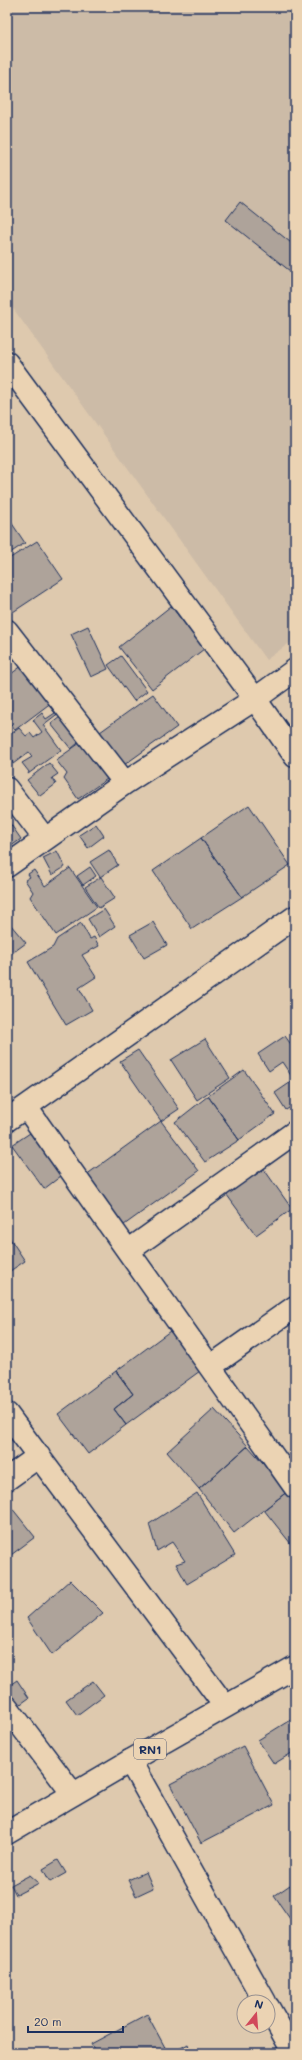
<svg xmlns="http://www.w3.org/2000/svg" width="302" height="2060" viewBox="0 0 302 2060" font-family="Mali,sans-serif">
	<rect width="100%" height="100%" fill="#dec9ae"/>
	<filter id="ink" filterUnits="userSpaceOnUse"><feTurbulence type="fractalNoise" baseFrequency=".025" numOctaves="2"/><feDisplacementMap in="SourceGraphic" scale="8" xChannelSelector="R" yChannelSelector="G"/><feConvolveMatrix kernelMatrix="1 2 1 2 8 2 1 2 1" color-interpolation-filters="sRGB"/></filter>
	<g filter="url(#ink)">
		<!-- built -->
		<path fill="#ccbba7" d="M7,7H295V639L266,660L7,300Z"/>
		<!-- building -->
		<path fill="#aea39a" stroke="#1b2f5e" d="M240,202L295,246V275L226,220Z
			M7,516L25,543L7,555Z
			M37,541L63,579L13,612L7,604V560Z
			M171,606L204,649L152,689L119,647Z
			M88,626L108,669L91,677L71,634Z
			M121,656L147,691L134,701L108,665Z
			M23,665L52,702L15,730L7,720V677Z
			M153,694L177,727L124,765L100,732Z
			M54,704L60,712L43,725L61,750L28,774L29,772L22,763L32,757L29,752L13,764L12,760L7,761V754L9,753L7,750V737L19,728L26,736L30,733L34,738L42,732L33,720L42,713L46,719L55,713L50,707Z
			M65,713L84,738L71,749L51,724Z
			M80,743L107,779L78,799L64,779L67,774L56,760Z
			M49,763L58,774L52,778L56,784L40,796L27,780Z
			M249,805L290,865L242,897L201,838Z
			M7,819L21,839L7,849Z
			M96,824L104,836L88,848L79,835Z
			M201,838L242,897L192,929L153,871Z
			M109,850L118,865L100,877L90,862Z
			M57,851L65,867L52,875L43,858Z
			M90,867L96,876L83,885L77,876Z
			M70,868L97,907L56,935L30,897L33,892L25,880L30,877L28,874L34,870L45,886Z
			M101,877L115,898L99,908L85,887Z
			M104,909L115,926L99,937L88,919Z
			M153,922L167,945L144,958L130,935Z
			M81,923L90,939L94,937L99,946L82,955L96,977L79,988L92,1010L66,1025L28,962L53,947L57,939Z
			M10,924L26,943L7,957V926Z
			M285,1036L295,1050V1104L286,1110L275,1093L294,1080L282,1062L269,1071L258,1054Z
			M205,1039L230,1078L197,1100L171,1060Z
			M138,1050L179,1109L161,1121L120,1061Z
			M244,1070L275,1114L239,1140L208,1096Z
			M208,1096L239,1140L205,1162L175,1122Z
			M161,1121L199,1171L124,1225L86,1175Z
			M30,1133L61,1176L44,1189L12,1145Z
			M261,1165L292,1209L256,1235L224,1191Z
			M7,1234L25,1261L7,1273Z
			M170,1331L200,1371L126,1425L114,1409L133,1394L116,1371Z
			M116,1371L133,1394L114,1409L126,1425L88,1454L58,1414Z
			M214,1409L248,1446L199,1489L167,1452Z
			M248,1446L288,1491L234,1533L199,1489Z
			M288,1491L295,1500V1549L264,1510Z
			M197,1493L235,1555L187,1584L176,1564L185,1561L172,1542L157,1551L149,1524Z
			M7,1502L35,1537L7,1558Z
			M70,1580L103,1613L52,1655L27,1618Z
			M17,1680L29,1698L18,1706L7,1689V1687Z
			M93,1681L104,1695L77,1715L66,1700Z
			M295,1717V1751L274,1764L258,1740Z
			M243,1746L274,1805L201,1843L170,1784Z
			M58,1860L66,1873L50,1882L43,1869Z
			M146,1872L153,1888L136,1896L128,1880Z
			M30,1875L39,1883L16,1895L11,1885Z
			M290,1885L295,1893V1926L274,1896Z
			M147,2014L168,2053H96L91,2044Z
			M188,2044L190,2049L182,2053H172Z"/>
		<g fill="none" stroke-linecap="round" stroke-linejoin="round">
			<!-- minor casing -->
			<g stroke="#1b2f5e" stroke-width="25">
				<path id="minor" d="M7,363L255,699L295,670
					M7,631L125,783
					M7,789L45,839
					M7,866L125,783L255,699L295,756
					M26,1107L295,1487
					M7,1120L295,917
					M128,1251L295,1132
					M211,1366L295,1307
					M7,1414L225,1706
					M7,1479L39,1456
					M7,1707L73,1794
					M130,1761L265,2002
					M268,2007L294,2053"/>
			</g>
			<!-- trunk casing -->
			<g stroke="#1b2f5e" stroke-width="25">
				<path id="trunk" d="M7,1833L130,1761L295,1667"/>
			</g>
			<!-- minor -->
			<use href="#minor" stroke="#ebd3b3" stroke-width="22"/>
			<!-- trunk -->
			<use href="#trunk" stroke="#ebd3b3" stroke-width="22"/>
		</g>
	</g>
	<g text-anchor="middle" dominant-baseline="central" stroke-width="4" stroke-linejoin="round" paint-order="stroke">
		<!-- shield labels -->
		<rect fill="#ebd3b3" stroke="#596078" stroke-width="1" x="134" y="1739" width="32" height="20" rx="3"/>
		<g font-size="12" font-weight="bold" fill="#1b2f5e">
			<text x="150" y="1749">RN1</text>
		</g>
	</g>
	<!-- margin -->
	<rect width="302" height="2060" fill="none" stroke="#ebd3b3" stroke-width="24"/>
	<rect x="12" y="12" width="278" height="2036" fill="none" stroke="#1b2f5e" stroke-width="1.5" filter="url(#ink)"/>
	<!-- north arrow -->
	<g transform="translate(256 2014) rotate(17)"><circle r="19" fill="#ebd3b3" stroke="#989191"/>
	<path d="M0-3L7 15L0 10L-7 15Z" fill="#d1495b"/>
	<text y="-6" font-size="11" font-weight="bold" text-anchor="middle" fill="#1b2f5e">N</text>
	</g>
	<!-- scale -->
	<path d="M28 2026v6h95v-6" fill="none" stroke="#1b2f5e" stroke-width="2"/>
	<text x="34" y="2026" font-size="12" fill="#1b2f5e" stroke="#ebd3b3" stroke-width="3" paint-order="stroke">20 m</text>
</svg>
